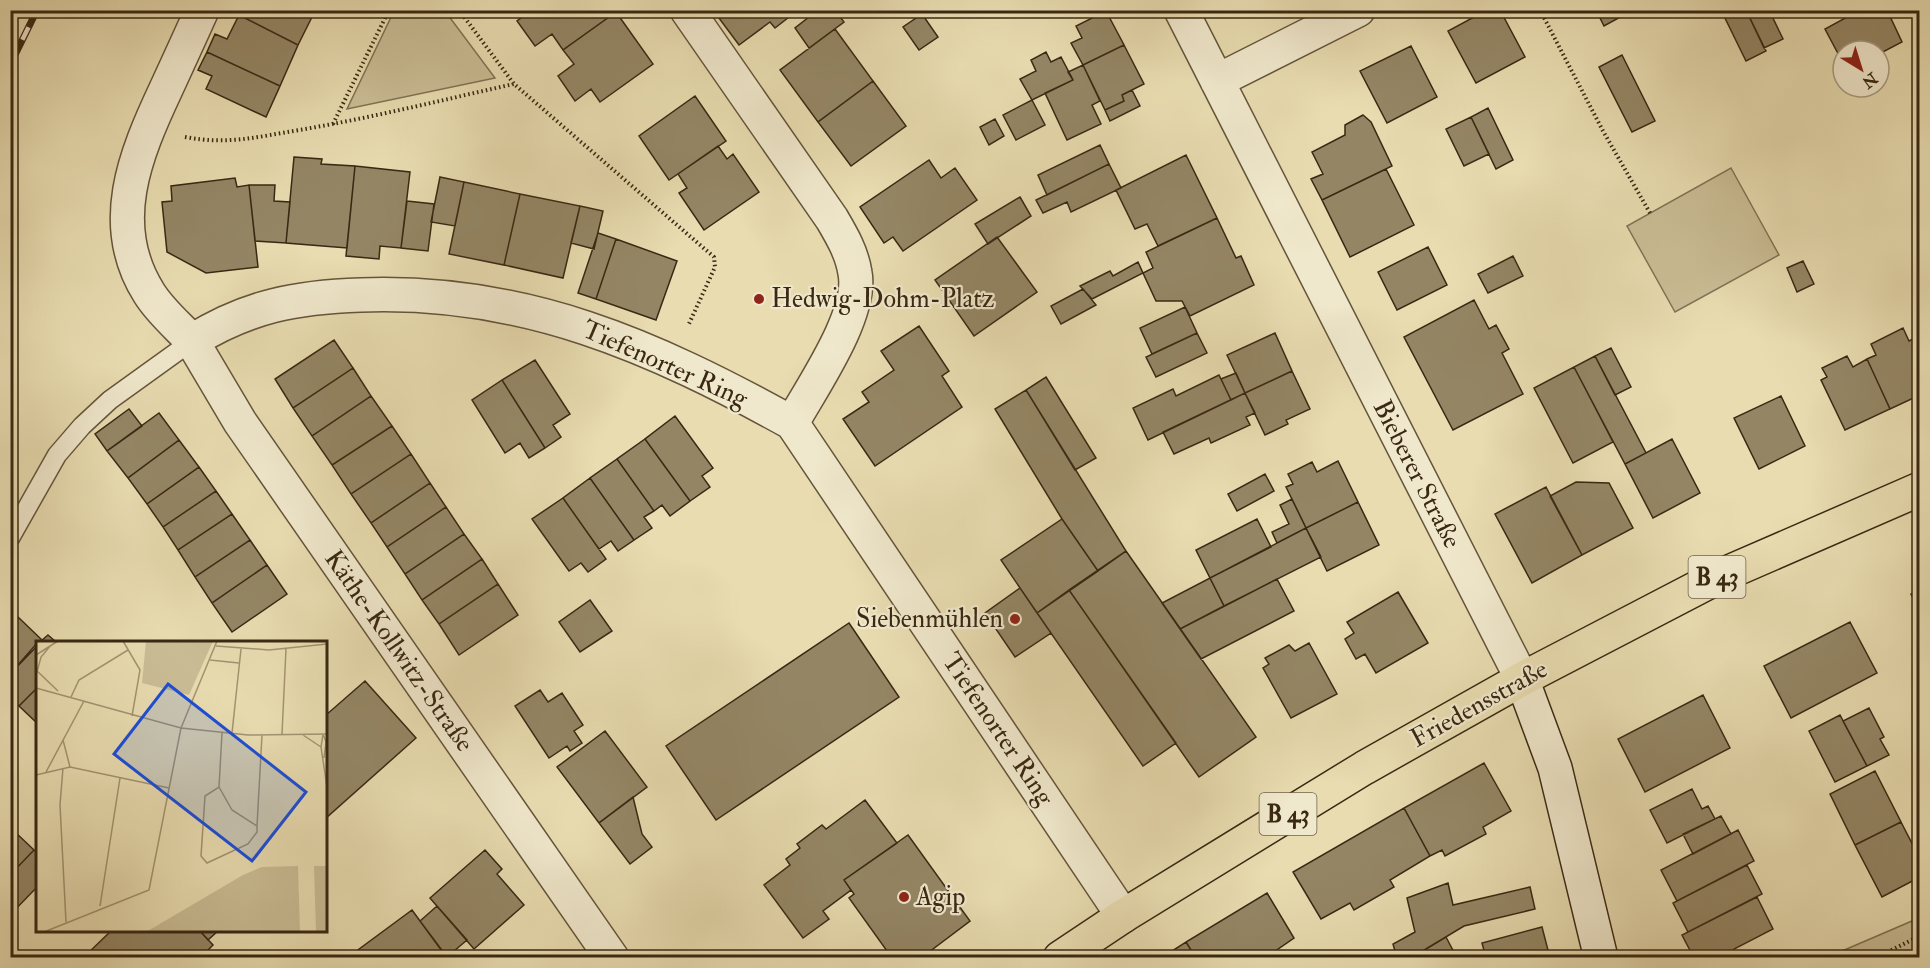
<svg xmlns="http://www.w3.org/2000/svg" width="1930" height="968" viewBox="0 0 1930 968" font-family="'IM FELL Double Pica',serif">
	<rect width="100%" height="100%" fill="#e8dcb0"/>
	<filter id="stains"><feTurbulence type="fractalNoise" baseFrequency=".00333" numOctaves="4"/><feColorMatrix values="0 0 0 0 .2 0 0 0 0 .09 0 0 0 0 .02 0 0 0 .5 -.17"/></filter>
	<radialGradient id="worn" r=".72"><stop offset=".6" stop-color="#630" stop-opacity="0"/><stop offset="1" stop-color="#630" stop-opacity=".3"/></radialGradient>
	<!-- green -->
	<path fill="#cabd95" stroke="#827254" stroke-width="1.5" d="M394,11H445L495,78L347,109Z
		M1731,168L1779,255L1675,312L1627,226Z
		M1919,918V957H1828Z"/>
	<!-- building -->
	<path fill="#948665" stroke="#392813" stroke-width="1.5" d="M229,10H310L314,13L298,45Z
		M532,10H615L616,12L563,50L552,34L535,46L517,21Z
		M713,10H798L775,28L770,22L739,45Z
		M818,10H835L844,22L809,48L795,28Z
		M1487,10H1500L1525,57L1476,83L1448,31Z
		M1596,10H1633L1604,26Z
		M1721,10H1746L1766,51L1746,61Z
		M1746,10H1769L1783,39L1764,48Z
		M1860,10H1887L1902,42L1879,54V51H1843V63L1825,29Z
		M1106,11L1124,45L1083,65L1071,43L1082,38L1076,26Z
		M616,12L653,64L600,102L591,89L575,101L558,76L574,64L563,50Z
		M922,14L938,37L919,50L903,27Z
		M239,15L298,45L280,86L207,52L215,34L227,39Z
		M835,29L873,81L818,122L780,70Z
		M1124,45L1144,84L1122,95L1124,101L1105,110L1083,65Z
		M1411,46L1437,97L1387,123L1360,71Z
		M207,52L280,86L266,117L206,89L212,76L198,70Z
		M1046,52L1051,62L1061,57L1073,80L1032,100L1020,79L1036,71L1031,60Z
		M1622,55L1655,121L1632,132L1599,67Z
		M1083,65L1100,101L1092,105L1101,124L1067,140L1045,93L1073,80L1068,72Z
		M873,81L906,126L851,166L818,122Z
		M1132,90L1140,106L1110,121L1105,110L1124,101L1122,95Z
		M695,96L726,141L669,180L639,136Z
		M1032,100L1045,125L1016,140L1003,115Z
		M1488,108L1513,160L1496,169L1471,117Z
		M1363,115L1371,122L1392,166L1322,200L1311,179L1323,174L1312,152L1345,135V125Z
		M1471,117L1489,154L1464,166L1446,129Z
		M995,119L1004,136L989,145L980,127Z
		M1100,145L1109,164L1047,195L1038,175Z
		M718,146L727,159L733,154L759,192L704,230L679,193L687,188L678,174Z
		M1186,155L1217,218L1158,246L1147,224L1135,229L1116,190Z
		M294,157L322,159L321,164L355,166L347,248L286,243Z
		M929,160L941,178L955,168L977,200L903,251L893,237L884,243L860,207Z
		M1109,164L1121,188L1071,212L1067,202L1043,213L1036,200Z
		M355,166L410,172L401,248L380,246L379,259L346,256Z
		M1386,169L1414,225L1350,257L1322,200Z
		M440,177L464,182L455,226L431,222Z
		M235,178L237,187L249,185L258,267L206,273L167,252L162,202L172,201L171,186Z
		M464,182L520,194L504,265L449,254Z
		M249,185H275L274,201L290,202L286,243L255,241Z
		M520,194L580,206L563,278L504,265Z
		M1020,197L1031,216L988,244L975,224Z
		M407,201L434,204L428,251L401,248Z
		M580,206L603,211L594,249L571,243Z
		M1217,218L1236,258L1241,256L1254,285L1190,316L1182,301H1156L1143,273L1153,268L1146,252Z
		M598,233L616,239L596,299L578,293Z
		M997,237L1037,292L974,336L935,280Z
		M616,239L677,261L656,320L596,299Z
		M1428,247L1447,285L1397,310L1378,272Z
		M1513,256L1523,276L1488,293L1478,274Z
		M1803,261L1814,284L1797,292L1787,268Z
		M1138,262L1143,273L1092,299L1080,286L1110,271L1113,276Z
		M1083,289L1096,305L1061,324L1051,306Z
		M1474,300L1489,329L1496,325L1509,349L1502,353L1523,394L1453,430L1404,337Z
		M1185,307L1197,333L1152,354L1140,328Z
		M919,326L949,371L942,376L962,407L875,466L843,419L869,402L862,392L894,370L881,351Z
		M1903,328L1909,341L1917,337L1920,343V395L1890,409L1867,359L1876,355L1871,344Z
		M1197,333L1207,353L1156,377L1146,357Z
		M1275,333L1292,371L1245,393L1227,355Z
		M334,340L353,368L293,408L275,379Z
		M1611,348L1631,387L1615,395L1595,356Z
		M1595,356L1646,453L1625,464L1574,367Z
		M1847,356L1853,367L1867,359L1890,409L1845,430L1821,380L1827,377L1822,368Z
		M535,360L570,414L553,425L561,437L545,448L502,380Z
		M1574,367L1613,442L1573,463L1534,388Z
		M353,368L371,396L312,436L293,408Z
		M1292,371L1310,409L1286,420L1288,424L1265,435L1245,393Z
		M1236,373L1245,393L1231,400L1221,379Z
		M1219,375L1231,400L1148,440L1133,408L1173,389L1176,396Z
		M1046,377L1096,458L1075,470L1026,390Z
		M502,380L545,448L529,458L520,443L505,453L472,400Z
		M1026,390L1126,551L1098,571L1062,519L995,409Z
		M1245,393L1255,413L1246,417L1250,425L1211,443L1209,438L1174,454L1163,432Z
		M371,396L392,426L332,465L312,436Z
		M1781,396L1805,446L1759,469L1734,418Z
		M129,409L142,426L107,451L95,434Z
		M159,413L179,440L128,478L107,451Z
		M675,416L713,468L702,476L710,487L690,501L645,439Z
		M392,426L411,454L351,494L332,465Z
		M645,439L690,501L670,516L662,505L654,511L617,459Z
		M1672,439L1700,493L1653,518L1625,464Z
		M179,440L199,467L147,504L128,478Z
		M411,454L430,483L371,523L351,494Z
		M617,459L654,511L644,517L652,528L634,540L590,478Z
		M1338,461L1358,502L1306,528L1286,487L1293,484L1288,474L1312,462L1317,472Z
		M199,467L216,491L163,527L147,504Z
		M1265,474L1274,491L1237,511L1228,494Z
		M590,478L634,540L618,551L611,541L599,549L563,498Z
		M1576,482L1609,483L1633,528L1582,555L1550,496Z
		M430,483L446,507L387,547L371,523Z
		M1546,487L1582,555L1532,583L1495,514Z
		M216,491L232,514L178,550L163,527Z
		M563,498L606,559L588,572L581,563L569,571L532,519Z
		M1292,499L1306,528L1277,543L1272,532L1289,524L1280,505Z
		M1358,502L1379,545L1327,571L1306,528Z
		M446,507L464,534L405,574L387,547Z
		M232,514L250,540L195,577L178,550Z
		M1062,519L1098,571L1037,613L1001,560Z
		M1257,519L1271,547L1210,578L1196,550Z
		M1306,528L1321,557L1224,606L1210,578Z
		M464,534L482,559L422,600L405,574Z
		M250,540L267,565L212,603L195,577Z
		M1126,551L1256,737L1199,777L1069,590Z
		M482,559L498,584L439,624L422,600Z
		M267,565L287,594L232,632L212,603Z
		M1210,578L1224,606L1180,629L1162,603Z
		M1277,579L1294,611L1201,659L1180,629Z
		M498,584L518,615L459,655L439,624Z
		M1020,588L1051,633L1015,657L985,613Z
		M1069,590L1176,743L1143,766L1037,613Z
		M1920,590V613L1911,594Z
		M1398,592L1428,643L1376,673L1365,654L1356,659L1345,639L1354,633L1347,622Z
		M590,600L612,631L580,652L559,622Z
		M18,617L42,640L38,642L10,674V625Z
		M1850,622L1877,673L1791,718L1764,666Z
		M849,623L899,697L716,820L666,746Z
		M48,635L56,642H40Z
		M1309,643L1337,694L1291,718L1263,668L1269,664L1265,658L1289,645L1295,651Z
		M38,645V687L19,706L10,699V674Z
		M365,681L416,738L326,818V715Z
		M38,687V724L19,706Z
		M540,690L548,702L562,693L583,725L574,731L582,743L570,751L567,746L549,758L515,706Z
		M1703,695L1730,748L1645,792L1618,739Z
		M1869,708L1884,737L1880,739L1889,755L1867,766L1843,721Z
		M1840,715L1867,766L1835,782L1809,731Z
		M605,731L647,787L599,823L557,767Z
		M1484,763L1511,811L1483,827L1486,834L1445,856L1442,850L1430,856L1404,808Z
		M1875,771L1901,822L1855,845L1830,794Z
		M1692,789L1702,809L1708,806L1715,819L1667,843L1650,810Z
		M633,797L642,834L652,847L630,864L599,823Z
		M865,800L897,843L844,880L851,890L823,911L829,919L803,938L764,885L790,865L786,859L800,848L797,844L822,825L826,829Z
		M1404,808L1430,856L1390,880L1394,887L1354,910L1350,903L1321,919L1293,872Z
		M1721,816L1731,834L1693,854L1683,834Z
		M1901,822L1920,859V877L1882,897L1855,845Z
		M1738,830L1754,861L1677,901L1661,870Z
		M15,832L34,850L10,875V836Z
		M908,835L970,921L921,958H892L849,898L854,894L844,880Z
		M34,850L38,853V886L11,914L10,875Z
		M485,850L502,869L497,874L524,905L474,949L430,898Z
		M1747,865L1762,894L1688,932L1673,903Z
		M1448,883L1453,905L1530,887L1535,909L1464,926L1411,958H1397L1393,944L1415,932L1407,898Z
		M1267,893L1294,938L1265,958H1196L1186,942Z
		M1757,897L1773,929L1734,949L1736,954L1728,958H1694L1682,935Z
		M437,906L467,940L447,957L420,921Z
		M412,910L447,958H347Z
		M1542,927L1550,958H1486L1482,943Z
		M112,930H199L213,945L200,958H83Z
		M199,930H219L208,940Z
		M1446,937L1457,958H1411Z
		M1186,942L1196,958H1161Z"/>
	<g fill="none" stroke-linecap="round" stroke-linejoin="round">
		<!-- lane casing -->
		<g stroke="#65553a" stroke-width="21">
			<path id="lane" d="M10,538L57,455L82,426L110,400L192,341"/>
		</g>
		<!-- street casing -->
		<g stroke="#65553a" stroke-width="36">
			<path id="street" d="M202,10C190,37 178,63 166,89C135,155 106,225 149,293C160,311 178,326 192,341C248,306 297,297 361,295C524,289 653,346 792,423C812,387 863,314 855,273C852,253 842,236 832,219L687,10
				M1181,10L1522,679
				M1217,81L1358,10
				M192,341L240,422L612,958
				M792,423L1123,916"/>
		</g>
		<!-- secondary casing -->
		<g stroke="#392813" stroke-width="36">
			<path id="secondary" d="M1522,679L1555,768L1601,958"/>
		</g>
		<!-- primary casing -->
		<g stroke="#392813" stroke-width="36">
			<path id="primary" d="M1060,958L1123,916L1364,768L1522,679L1720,576L1920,489"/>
		</g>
		<!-- path -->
		<path stroke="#392813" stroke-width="4" stroke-dasharray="1.5 3" stroke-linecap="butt" d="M459,10L514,84L714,257L715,267L688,326
			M1540,10L1603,131L1650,213
			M333,124L389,10
			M185,137C228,145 257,137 299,130C371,118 442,100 514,84
			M1875,958L1920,936"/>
		<!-- lane -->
		<use href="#lane" stroke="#f0e8cc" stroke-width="18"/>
		<!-- street -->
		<use href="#street" stroke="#f0e8cc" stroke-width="33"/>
		<!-- secondary -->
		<use href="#secondary" stroke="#f0e8cc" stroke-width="33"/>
		<!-- primary -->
		<use href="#primary" stroke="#e8dcb0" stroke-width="33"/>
		<!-- rail casing -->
		<g stroke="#392813" stroke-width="7">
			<path id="rail" d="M10,65L37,10"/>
		</g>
		<!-- rail -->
		<use href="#rail" stroke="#f0e8cc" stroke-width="4.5" stroke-dasharray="14" stroke-linecap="butt"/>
	</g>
	<!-- markers -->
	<g fill="#8f2418" stroke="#f0e8cc" stroke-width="2">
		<circle cx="759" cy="299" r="6"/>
		<circle cx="1015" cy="619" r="6"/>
		<circle cx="904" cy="897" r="6"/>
	</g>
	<g text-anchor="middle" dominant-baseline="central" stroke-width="4.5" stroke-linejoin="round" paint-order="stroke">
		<!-- shield labels -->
		<g fill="#f0e8cc" stroke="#70624a" stroke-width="1.5">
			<rect x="1688.5" y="556" width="57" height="42" rx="4.5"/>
			<rect x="1259.5" y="793" width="57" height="42" rx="4.5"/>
		</g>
		<g font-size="24" font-weight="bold" fill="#392813">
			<text x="1717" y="577">B 43</text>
			<text x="1288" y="814">B 43</text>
		</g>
		<!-- poi labels -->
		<g font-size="26" fill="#392813" stroke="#f0e8cc" text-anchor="start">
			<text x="771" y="299">Hedwig-Dohm-Platz</text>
			<text x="1003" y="619" text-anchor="end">Siebenmühlen</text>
			<text x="916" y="897">Agip</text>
		</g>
		<!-- street labels -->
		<g font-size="26" fill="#392813" stroke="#f0e8cc">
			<text transform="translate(665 364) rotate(24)">Tiefenorter Ring</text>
			<text transform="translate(1417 474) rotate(63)">Bieberer Straße</text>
			<text transform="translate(399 651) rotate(55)">Käthe-Kollwitz-Straße</text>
			<text transform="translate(1479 704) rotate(-29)">Friedensstraße</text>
			<text transform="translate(998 729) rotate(56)">Tiefenorter Ring</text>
		</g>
	</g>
	<!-- overview -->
	<g transform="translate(36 641)">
		<rect width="291" height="291" fill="#e8dcb0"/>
		<path d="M110,0H177L153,54L106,42ZM262,225L264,291H110L207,234L226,226ZM278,225H291V291H280Z" fill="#cabd95"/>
		<path fill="none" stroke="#a29471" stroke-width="1.5" d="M87,0L104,29L96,75M180,5L233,9L291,3M0,14L22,0M174,19L203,22M0,29L22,50M1,31L5,16L15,4M0,47L145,87L212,94L291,93M35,56L43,39L92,9M196,92L205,8M246,93L250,8M287,93L285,106L291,146M287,93L290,101L288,117M267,94L285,106M27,99L34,126M27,127L24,164L30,281M10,131L48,60M0,134L34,126L133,147M183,146L196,169L221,185V191L212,203L171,222L165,215L169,155ZM183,146L186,92M221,185L226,94M64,265L84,137M8,291L113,249L145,87L181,0"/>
		<path fill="#1d4ed8" fill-opacity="0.15" stroke="#1d4ed8" stroke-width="3" d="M132,43L270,151L216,220L78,113Z"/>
		<rect width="291" height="291" fill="none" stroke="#392813" stroke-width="3"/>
	</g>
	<!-- margin -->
	<rect width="1930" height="968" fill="none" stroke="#e8dcb0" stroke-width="36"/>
	<rect x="12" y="12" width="1906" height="944" fill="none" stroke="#392813" stroke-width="3"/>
	<rect x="18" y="18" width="1894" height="932" fill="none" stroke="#392813" stroke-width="1.5"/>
	<!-- north arrow -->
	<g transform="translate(1861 69) rotate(142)"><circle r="28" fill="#f0e8cc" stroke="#a79b82" stroke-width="1.5"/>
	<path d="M0-4.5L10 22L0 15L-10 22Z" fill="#8f2418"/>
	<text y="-9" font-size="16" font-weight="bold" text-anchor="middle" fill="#392813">N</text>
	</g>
	<rect width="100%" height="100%" filter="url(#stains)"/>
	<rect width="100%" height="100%" fill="url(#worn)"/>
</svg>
